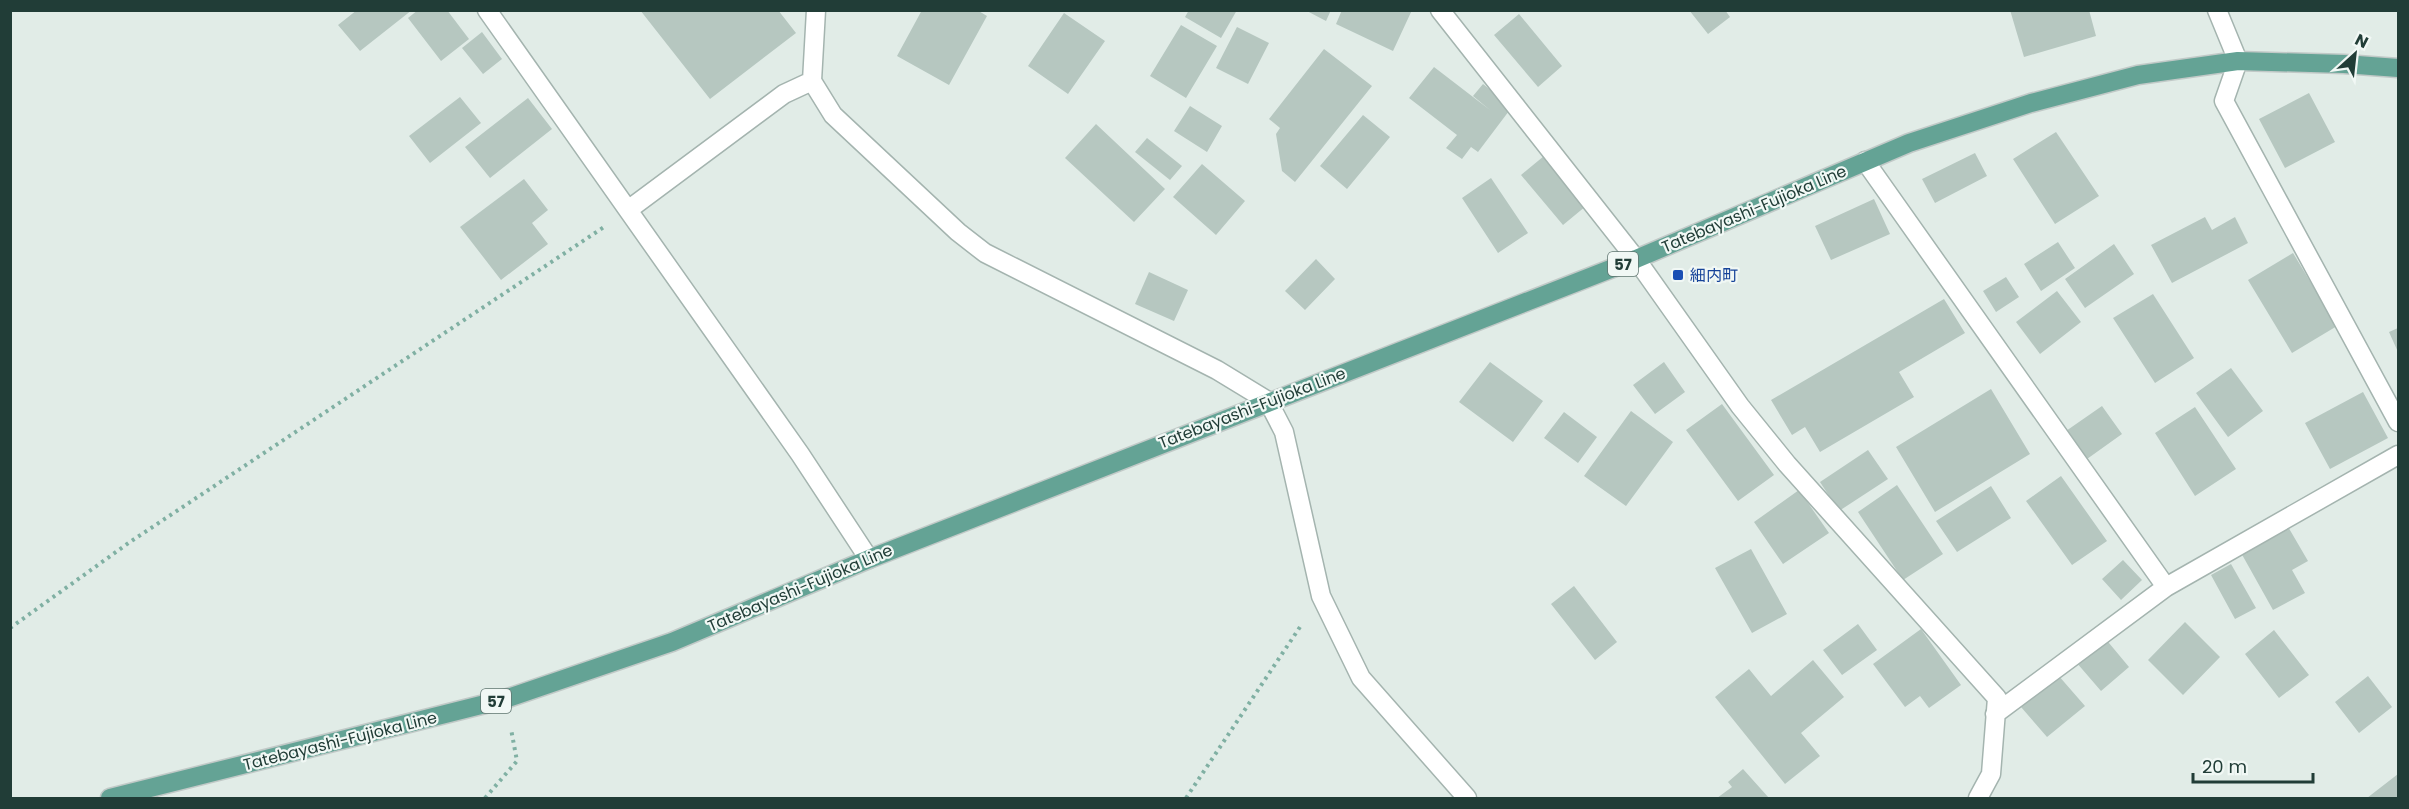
<svg xmlns="http://www.w3.org/2000/svg" width="2409" height="809" viewBox="0 0 2409 809" font-family="Poppins,'Noto Sans JP',sans-serif">
	<rect width="100%" height="100%" fill="#e1ece7"/>
	<!-- building -->
	<path fill="#b6c7c0" d="M357,10H412L360,51L338,25Z
		M418,10H447L469,39L441,61L408,18Z
		M640,10H778L796,33L710,99Z
		M922,10H977L987,16L949,85L897,56Z
		M1189,10H1237L1221,38L1185,17Z
		M1305,10H1331L1326,21Z
		M1342,10H1412L1393,51L1336,24Z
		M1689,10H1725L1730,17L1708,34Z
		M2010,10H2089L2096,36L2024,57Z
		M1064,13L1105,41L1068,94L1028,66Z
		M1519,14L1562,66L1538,87L1494,35Z
		M1181,25L1217,46L1186,98L1150,76Z
		M1237,27L1269,43L1248,84L1216,68Z
		M482,32L502,59L483,74L462,48Z
		M1324,49L1372,86L1295,182L1282,171L1276,134L1280,128L1269,119Z
		M1434,67L1490,110L1473,96L1483,84L1512,107L1478,152L1471,147L1462,159L1446,148L1457,135L1409,98Z
		M2309,93L2335,142L2285,168L2259,119Z
		M460,97L481,123L430,163L409,136Z
		M528,98L552,129L490,178L465,147Z
		M1190,106L1222,126L1207,152L1174,131Z
		M1363,115L1390,137L1347,189L1320,166Z
		M1096,124L1165,189L1134,222L1065,158Z
		M2056,132L2099,196L2055,224L2013,159Z
		M1147,138L1182,166L1170,180L1135,152Z
		M1975,153L1987,176L1935,203L1922,179Z
		M1544,156L1586,206L1563,225L1521,175Z
		M1202,164L1245,201L1216,235L1173,197Z
		M1491,178L1528,233L1498,253L1462,198Z
		M524,179L548,210L532,223L548,244L501,280L460,227Z
		M1874,199L1890,234L1831,260L1815,226Z
		M2205,217L2212,230L2235,217L2248,243L2172,283L2151,245Z
		M2058,242L2075,268L2041,291L2024,264Z
		M2114,244L2134,274L2085,308L2065,279Z
		M2293,253L2337,326L2292,353L2248,280Z
		M1316,259L1335,279L1305,310L1285,291Z
		M1149,272L1188,290L1174,321L1135,304Z
		M2006,277L2019,297L1996,312L1983,291Z
		M2057,291L2081,322L2040,354L2016,322Z
		M2153,294L2194,358L2155,383L2113,318Z
		M1944,299L1965,333L1899,372L1914,397L1820,452L1805,427L1792,435L1771,400Z
		M2398,328V352L2389,332Z
		M1490,362L1543,401L1513,442L1459,402Z
		M1664,362L1685,392L1655,414L1633,385Z
		M2231,368L2263,411L2228,437L2196,393Z
		M1991,389L2030,454L1935,512L1896,447Z
		M2363,392L2388,438L2330,469L2305,423Z
		M1722,404L1774,475L1738,501L1686,430Z
		M2102,406L2122,434L2087,459L2066,431Z
		M2195,407L2236,469L2195,496L2155,433Z
		M1631,411L1673,442L1626,506L1584,476Z
		M1564,412L1597,437L1578,463L1544,438Z
		M1868,450L1888,479L1839,511L1820,482Z
		M2061,476L2107,541L2072,565L2026,501Z
		M1897,485L1943,554L1903,580L1858,512Z
		M1991,486L2011,518L1957,552L1936,521Z
		M1799,490L1829,533L1783,564L1754,522Z
		M2287,525L2308,561L2292,570L2305,593L2273,610L2240,551Z
		M1751,549L1787,614L1752,633L1715,568Z
		M2123,560L2142,580L2121,600L2102,579Z
		M2231,564L2256,608L2235,619L2211,575Z
		M1574,586L1617,642L1595,660L1551,604Z
		M2185,622L2220,657L2183,695L2148,660Z
		M1858,624L1877,650L1842,675L1823,650Z
		M1921,629L1961,685L1929,708L1920,696L1905,707L1873,664Z
		M2274,630L2309,675L2279,698L2245,654Z
		M2104,637L2129,667L2101,691L2076,662Z
		M1813,660L1844,697L1801,733L1820,756L1785,784L1715,697L1749,669L1771,696Z
		M2058,675L2085,706L2047,737L2021,707Z
		M2368,676L2392,707L2359,733L2335,702Z
		M1743,769L1769,798H1717L1732,787L1728,782Z
		M2398,774V798H2367Z"/>
	<g fill="none" stroke-linecap="round" stroke-linejoin="round">
		<!-- minor casing -->
		<g stroke="#a4b4af" stroke-width="21">
			<path id="minor" d="M487,10L800,454L869,559
				M816,10L812,81L833,115L958,232L985,253L1217,370L1268,401L1284,432L1321,596L1361,678L1467,798
				M1440,10L1636,259L1740,406L1787,464L1997,698L1991,774L1978,798
				M2217,10L2238,61L2224,101L2398,422
				M1865,161L2166,587
				M628,210L784,94L812,81
				M1995,714L2166,587L2398,455"/>
		</g>
		<!-- major casing -->
		<g stroke="#c1c9c7" stroke-width="21">
			<path id="major" d="M110,798L505,699L672,642L869,559L1636,259L1909,143L2031,103L2138,75L2238,61L2344,64L2398,68"/>
		</g>
		<!-- path -->
		<path stroke="#80b0a3" stroke-width="4" stroke-dasharray="3 4.5" stroke-linecap="butt" d="M10,628L130,542L604,227
			M485,798L517,761L511,729
			M1186,798L1302,624"/>
		<!-- minor -->
		<use href="#minor" stroke="#fff" stroke-width="18"/>
		<!-- major -->
		<use href="#major" stroke="#64a395" stroke-width="18"/>
	</g>
	<!-- markers -->
	<rect fill="#1a4fb4" stroke="#f1f8f5" stroke-width="2" x="1672" y="269" width="12" height="12" rx="3"/>
	<g text-anchor="middle" dominant-baseline="central" stroke-width="4.5" stroke-linejoin="round" paint-order="stroke">
		<!-- shield labels -->
		<g fill="#f1f8f5" stroke="#5f7570" stroke-width="1.5">
			<rect x="1608" y="252" width="30" height="24" rx="4.5"/>
			<rect x="481" y="689" width="30" height="24" rx="4.5"/>
		</g>
		<g font-size="15" font-weight="bold" fill="#213d37">
			<text x="1623" y="264">57</text>
			<text x="496" y="701">57</text>
		</g>
		<!-- street labels -->
		<g font-size="16" fill="#213d37" stroke="#f1f8f5">
			<text transform="translate(1754 209) rotate(-23)">Tatebayashi-Fujioka Line</text>
			<text transform="translate(1252 408) rotate(-21)">Tatebayashi-Fujioka Line</text>
			<text transform="translate(800 588) rotate(-23)">Tatebayashi-Fujioka Line</text>
			<text transform="translate(340 741) rotate(-14)">Tatebayashi-Fujioka Line</text>
		</g>
		<!-- transit labels -->
		<g font-size="16" fill="#164399" stroke="#f1f8f5" text-anchor="start">
			<text x="1690" y="275">細内町</text>
		</g>
	</g>
	<!-- border -->
	<rect width="2409" height="809" fill="none" stroke="#213d37" stroke-width="24"/>
	<!-- north arrow -->
	<g transform="translate(2355 54) rotate(27)" stroke="#f1f8f5" stroke-width="4.5" paint-order="stroke">
	<path d="M0-4.5L10 22L0 15L-10 22Z" fill="#213d37"/>
	<text y="-9" font-size="16" font-weight="bold" text-anchor="middle" fill="#213d37">N</text>
	</g>
	<!-- scale -->
	<path d="M2193 773v9h120v-9" fill="none" stroke="#213d37" stroke-width="3"/>
	<text x="2202" y="773" font-size="18" fill="#213d37" stroke="#f1f8f5" stroke-width="4.5" paint-order="stroke">20 m</text>
</svg>
